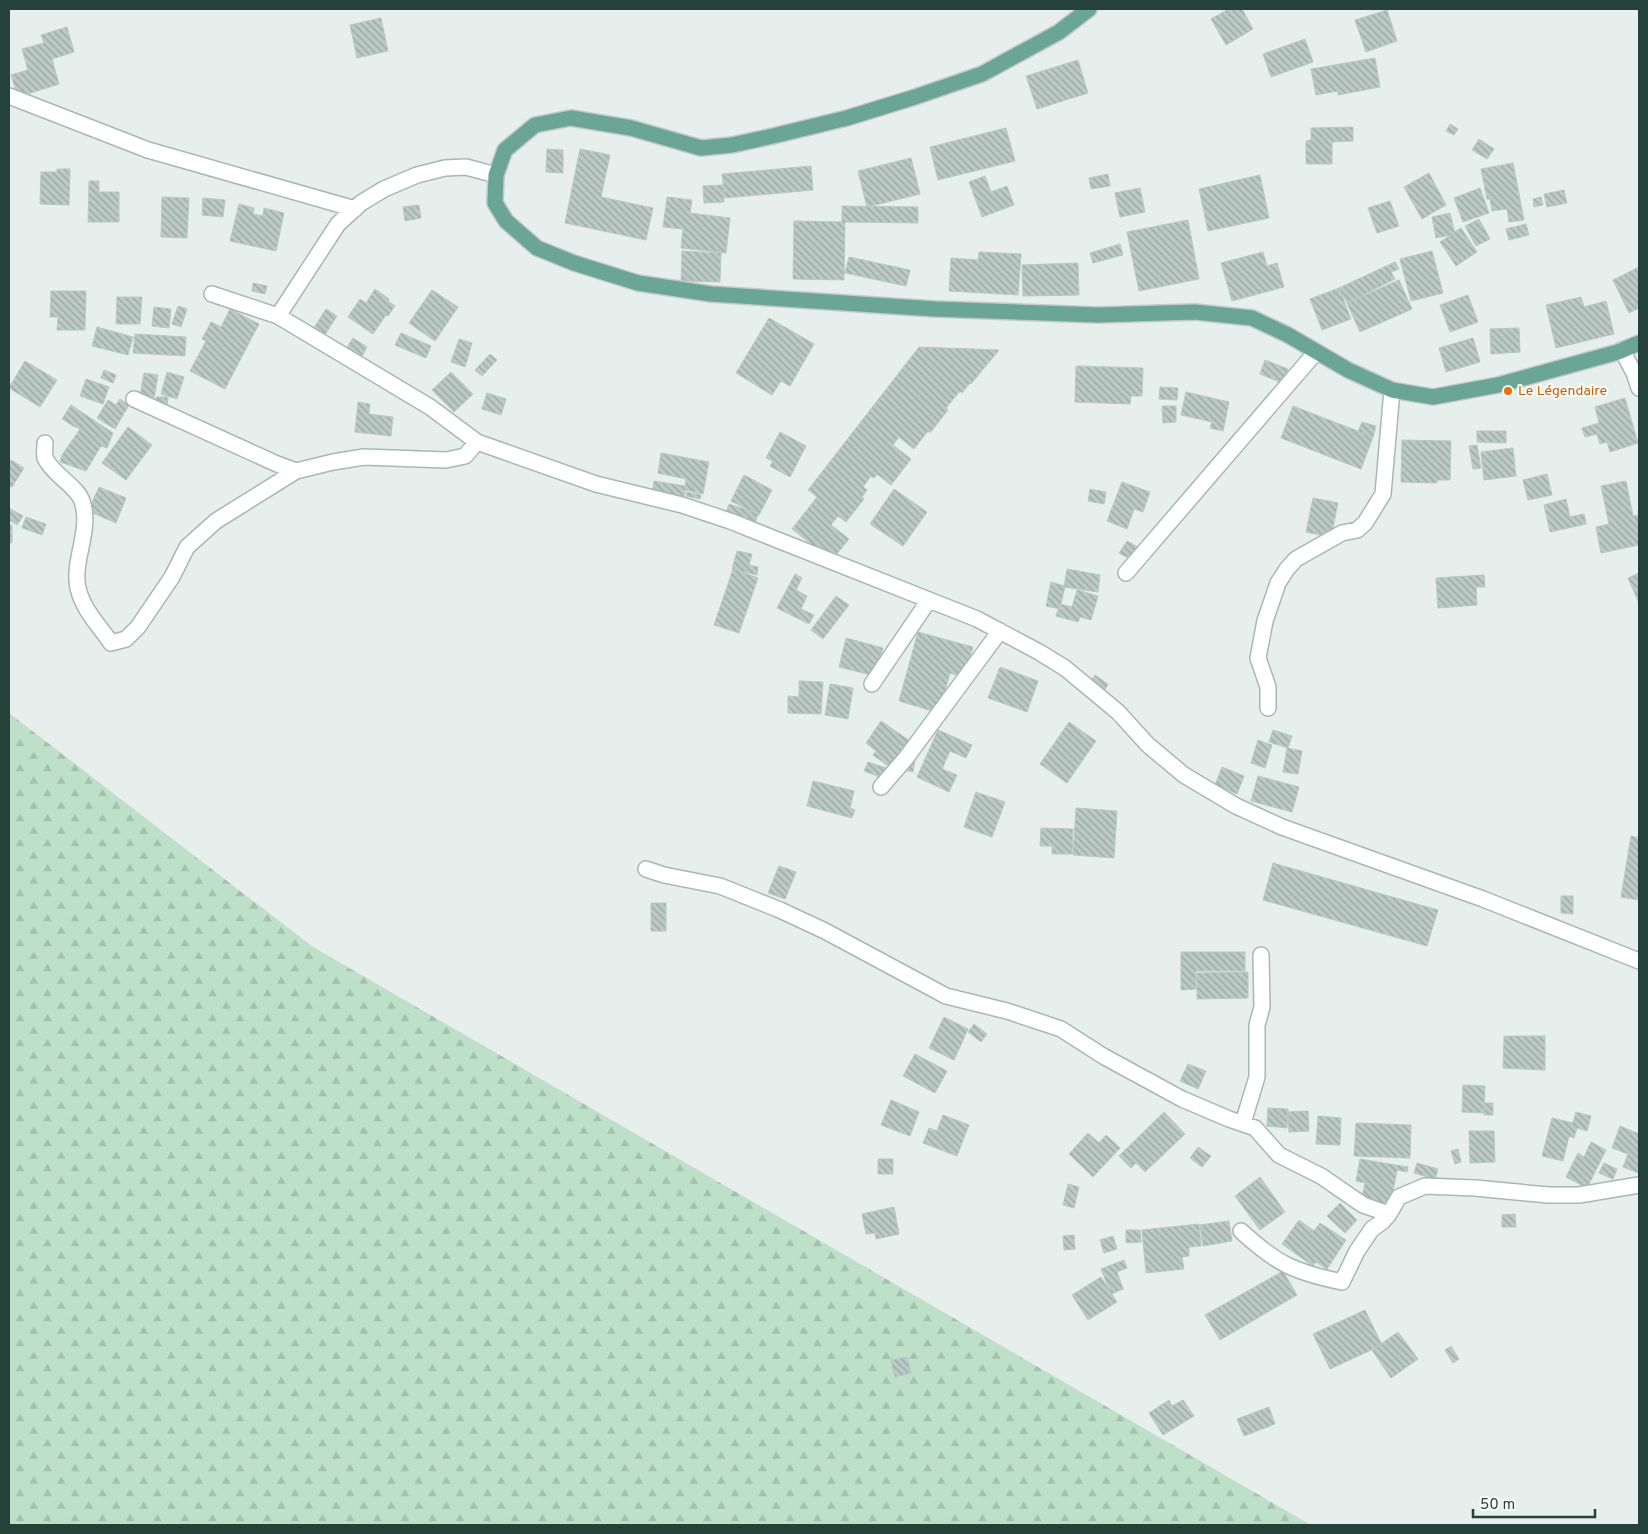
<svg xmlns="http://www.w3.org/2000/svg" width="1648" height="1534" viewBox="0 0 1648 1534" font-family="Overpass,sans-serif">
	<defs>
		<pattern id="forest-firs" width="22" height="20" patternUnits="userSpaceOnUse" patternTransform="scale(1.25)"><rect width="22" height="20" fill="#bfe0c8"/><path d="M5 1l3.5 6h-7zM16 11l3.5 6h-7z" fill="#a4c1ad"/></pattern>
		<pattern id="building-back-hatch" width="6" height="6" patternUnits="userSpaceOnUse" patternTransform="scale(1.25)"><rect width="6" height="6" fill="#bbcac4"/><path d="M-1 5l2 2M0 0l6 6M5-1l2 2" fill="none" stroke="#98a6a0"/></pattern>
	</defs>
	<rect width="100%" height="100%" fill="#e6efeb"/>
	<!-- forest -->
	<path fill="url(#forest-firs)" d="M9,713L313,947L1311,1525H9Z"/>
	<!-- building -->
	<path fill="url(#building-back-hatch)" stroke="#b8c9c2" d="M1229,9H1242L1253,29L1226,45L1211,19Z
		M1387,10L1397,41L1366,52L1355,20Z
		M381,18L388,51L357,58L350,25Z
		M67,27L74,52L52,59L59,84L18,97L11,75L28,70L22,49L44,43L41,35Z
		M1305,39L1313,62L1271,77L1263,54Z
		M1375,58L1380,87L1338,95V91L1316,95L1311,69Z
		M1078,60L1088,93L1037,109L1026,76Z
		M1450,124L1458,129L1454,135L1446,131Z
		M1353,127V141L1332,142V164H1306V141L1311,140V128Z
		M1006,128L1015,161L938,180L930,147Z
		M1479,139L1494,149L1487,159L1472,150Z
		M547,149L563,150V173L546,172Z
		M580,149L610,155L601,197L653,208L646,240L565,223Z
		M911,158L920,194L867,207L858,171Z
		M1513,163L1524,220L1509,222L1507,209L1492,211L1490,199H1487L1481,169Z
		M811,166L813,190L725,198L722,174Z
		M57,169H70L69,205L40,204L41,172H57Z
		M1429,173L1446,205L1422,219L1404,187Z
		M1108,174L1110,186L1091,189L1089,178Z
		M1260,175L1269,218L1208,231L1199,189Z
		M985,176L991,192L1007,186L1014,205L982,217L969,182Z
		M89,181H99V192H119V222H88Z
		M723,185L724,202L704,203L703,186Z
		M1140,188L1145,212L1120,217L1115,193Z
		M1480,188L1489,213L1463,222L1454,198Z
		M1564,190L1567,203L1547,207L1544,194Z
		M162,197L189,198L187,238L161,237Z
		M667,197L692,200L690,213L730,218L726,253L681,248L683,229L663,227Z
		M1541,197L1543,205L1534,207L1533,199Z
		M203,198L225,200L223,217L202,215Z
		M1390,201L1399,226L1377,233L1368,208Z
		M239,204L254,208L253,214L263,216L264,208L284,213L276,251L230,241Z
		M419,205L421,218L405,221L403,207Z
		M842,206L918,207V223L845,222L844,280L793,279L794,221L842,222Z
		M1450,213L1455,234L1436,238L1432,217Z
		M1479,219L1490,239L1476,246L1465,226Z
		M1188,220L1199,279L1139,291L1127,232Z
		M1526,224L1529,235L1509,240L1506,229Z
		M1461,228L1477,252L1456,266L1440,242Z
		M1120,244L1123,255L1093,263L1090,253Z
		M682,251L721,253L720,282L681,281Z
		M1432,251L1443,293L1411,301L1400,259Z
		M979,252L1021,254L1018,295L949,291L951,258L978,260Z
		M1263,252L1267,266L1277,263L1284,287L1232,301L1221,263Z
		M849,257L910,270L906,286L845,273Z
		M1395,262L1399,269L1391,272L1395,279L1347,303L1339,288Z
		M1078,263L1079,295L1023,296L1022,265Z
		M1639,267V308L1629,313L1613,280Z
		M1399,280L1412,309L1360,332L1347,303Z
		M253,283L267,286L265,294L252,291Z
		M1339,288L1351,319L1322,330L1310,299Z
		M375,289L389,299L388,301L395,306L388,316L386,315L373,334L348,317L360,299L366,303Z
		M432,290L458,307L435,341L409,323Z
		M51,291H86L85,330H57L58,317H50Z
		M1468,295L1478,322L1450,332L1440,305Z
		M117,297H142L140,324H116Z
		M1581,297L1584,307L1606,301L1614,334L1556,348L1546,305Z
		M178,306L187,309L181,327L172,324Z
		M154,307L171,309L169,328L152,326Z
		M230,309L259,324L225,389L190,371L206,341L202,339L211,322L221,327Z
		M326,309L337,316L321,341L310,334Z
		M769,318L814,344L790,386L781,381L772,395L736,373Z
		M97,327L133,337L128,355L92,346Z
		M1519,328L1520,352L1491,354L1490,329Z
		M401,333L431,346L426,358L395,345Z
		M135,334L186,337L185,356L133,353Z
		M353,338L367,347L361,358L346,349Z
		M1473,338L1480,362L1446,372L1439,348Z
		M459,339L472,343L465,367L451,362Z
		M919,347L999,350L971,384L970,383L962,393L960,391L946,408L948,410L930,433L928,431L914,449L899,437L893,445L911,459L891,485L877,474L874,478L871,476L863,487L867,490L862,497L864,499L846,522L838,516L831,525L849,539L832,560L792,529L817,497L808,490Z
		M490,354L497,360L482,376L475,370Z
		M1265,360L1288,369L1282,383L1260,374Z
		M25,361L57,380L40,407L9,388Z
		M1076,366L1143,368L1142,396H1131L1130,404L1075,402Z
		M104,370L116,375L113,383L101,378Z
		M167,372L184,377L177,399L161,394Z
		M451,372L473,394L454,412L432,390Z
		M144,373L158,375L154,398L140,396Z
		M86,379L109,387L103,404L80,396Z
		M1160,387L1178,388L1177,400L1159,399Z
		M1186,392L1229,402L1223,431L1210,428L1212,422L1181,415Z
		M487,393L506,399L501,415L482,409Z
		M156,397H168L167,406L155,405Z
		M1625,398L1638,443L1610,452L1607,442L1600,444L1597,434L1585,437L1582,428L1599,423L1595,407Z
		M120,399L129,405L115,429L97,418L108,400L116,405Z
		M358,402L370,404L369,414L393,417L391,436L355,432Z
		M71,405L113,433L107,448L101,446L86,471L60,462L62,455L80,429L73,426L62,419Z
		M1162,406H1176V422L1163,423Z
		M1293,406L1373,437L1361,469L1281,438Z
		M1362,422L1376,426L1373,437L1358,432Z
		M128,427L152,445L126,480L102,463Z
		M1477,431H1506V443L1477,442Z
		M780,432L806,446L790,477L770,466L773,461L766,458Z
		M1402,440L1451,441L1450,480H1437V483L1401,482Z
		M1477,445L1481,468L1473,469L1469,446Z
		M1513,448L1516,476L1484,480L1481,452Z
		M661,453L709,462L703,494L685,490L683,501L652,495L654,481L685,486L686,479L658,473Z
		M11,460L24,468L12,487L9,486V463Z
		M1547,474L1552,495L1528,500L1523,480Z
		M744,475L772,490L759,515L731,501Z
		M1626,481L1633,516L1639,515V545L1601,553L1596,527L1609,524L1601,486Z
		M1122,482L1150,492L1143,512L1134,509L1127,529L1107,521Z
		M99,487L126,498L116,523L88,511Z
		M894,489L927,512L903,546L870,524Z
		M1090,489L1106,492L1104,504L1088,501Z
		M686,492L701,495L700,499L686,496Z
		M1313,498L1338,503L1331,537L1306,532Z
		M1566,499L1570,517L1584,514L1586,524L1550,532L1544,505Z
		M729,504L758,513L754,528L724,519Z
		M9,508L23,516L17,525L9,520Z
		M26,517L46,524L42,535L22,528Z
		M9,525H12V543H9Z
		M1127,541L1141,549L1134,561L1119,553Z
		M737,551L752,554L749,565L758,567L757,575L732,569Z
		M733,569L758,578L739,633L714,625Z
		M1067,569L1100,575L1098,592L1064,587Z
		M1639,573V603L1628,578Z
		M795,574L802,578L796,590L807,596L801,609L814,615L809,624L777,608Z
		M1484,575L1485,587H1476L1477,605L1438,608L1436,578Z
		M1051,582L1065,586L1060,609L1046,606Z
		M1077,590L1098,596L1091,620L1080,617L1078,622L1056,616L1060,604L1072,607Z
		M836,596L849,605L823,639L811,630Z
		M918,632L973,647L964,677L950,673L939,713L899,701Z
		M846,638L883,648L875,676L839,667Z
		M1000,667L1038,681L1027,712L988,698Z
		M1095,675L1108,684L1103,693L1089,684Z
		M799,681L823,682L821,714L788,713V696L799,697Z
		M830,684L853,688L848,719L825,715Z
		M881,721L910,741L891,768L873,755L876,751L866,743Z
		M1069,722L1096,741L1067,783L1040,764Z
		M938,730L972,745L966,758L950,751L942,769L957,775L949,792L917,777Z
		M1273,730L1292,736L1288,748L1269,742Z
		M1258,740L1272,745L1265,768L1251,763Z
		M1287,748L1302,751L1298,774L1283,772Z
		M907,758L915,760L913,772L904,770Z
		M868,762L889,769L885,779L864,771Z
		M1222,767L1244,776L1237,794L1215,785Z
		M1258,776L1299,787L1292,812L1251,801Z
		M813,781L854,791L850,808L855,810L852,818L807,806Z
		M976,792L1005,802L992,837L964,827Z
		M1076,808L1117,811L1114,858L1073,855Z
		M1041,828L1073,829L1072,854H1052V846H1040Z
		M1631,836L1639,838V900L1621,897Z
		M1273,863L1438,910L1427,946L1263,900Z
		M779,866L796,872L785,899L768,893Z
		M1561,896H1573V914L1561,913Z
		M651,903H666V931H651Z
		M1181,952H1245V971H1196V989L1181,990Z
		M1248,972V998L1197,999V973Z
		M944,1017L968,1029L954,1060L929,1048Z
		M974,1024L987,1034L981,1042L968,1032Z
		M1504,1036H1545V1070L1503,1068Z
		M915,1054L947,1071L935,1093L903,1076Z
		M1188,1064L1206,1071L1198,1089L1180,1081Z
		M1463,1085L1485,1086L1484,1113L1462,1112Z
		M891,1100L919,1112L910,1136L881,1125Z
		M1484,1103H1493V1115H1484Z
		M1268,1108L1288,1109L1287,1128L1267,1126Z
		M1308,1111L1309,1131L1289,1132L1288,1112Z
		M1164,1112L1185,1134L1145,1172L1136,1163L1131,1168L1119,1156Z
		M1576,1112L1591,1116L1587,1131L1577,1128L1574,1138L1569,1136L1563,1161L1542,1156L1552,1118L1573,1123Z
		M943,1115L969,1125L957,1156L923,1143L929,1128L937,1131Z
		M1318,1116L1341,1118L1340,1145L1316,1144Z
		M1356,1123L1411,1125L1410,1158L1354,1156Z
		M1620,1126L1639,1134V1173L1623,1167L1628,1154L1612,1148Z
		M1469,1131H1494L1495,1162L1470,1163Z
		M1088,1133L1099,1143L1106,1135L1120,1148L1093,1177L1069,1154Z
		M1591,1142L1606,1150L1587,1188L1566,1177L1578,1153L1584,1157Z
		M1198,1147L1211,1156L1202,1167L1190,1158Z
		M1458,1149L1461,1162L1455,1164L1451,1151Z
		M878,1159H893V1174H878Z
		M1360,1159L1408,1167L1407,1172L1397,1170L1390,1208L1361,1202L1365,1183L1356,1181Z
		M1417,1163L1438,1169L1435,1179L1414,1173Z
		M1604,1163L1617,1169L1613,1179L1599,1173Z
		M1260,1177L1285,1212L1260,1230L1235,1196Z
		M1068,1184L1079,1187L1074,1208L1063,1205Z
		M1340,1203L1357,1220L1345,1233L1327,1216Z
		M894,1207L899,1234L876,1239L875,1233L866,1234L862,1214Z
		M1515,1214L1516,1227H1502V1215Z
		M1299,1220L1314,1231L1320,1223L1346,1240L1327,1269L1316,1262L1313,1266L1282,1244Z
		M1229,1221L1232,1241L1203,1246L1200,1225Z
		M1199,1224L1201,1246L1189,1247V1256L1182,1257L1184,1269L1146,1273L1142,1230Z
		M1126,1230H1140L1141,1242L1126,1243Z
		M1074,1235L1075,1249L1064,1250L1063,1236Z
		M1113,1236L1117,1249L1104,1253L1100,1240Z
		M1124,1260L1127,1268L1117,1272L1123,1289L1111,1294L1101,1269Z
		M1283,1271L1297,1295L1220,1340L1205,1315Z
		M1101,1277L1117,1302L1088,1320L1072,1295Z
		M1365,1310L1382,1345L1330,1369L1313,1334Z
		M1398,1332L1418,1359L1391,1378L1372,1350Z
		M1451,1346L1459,1359L1453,1363L1445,1350Z
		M907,1357L911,1373L895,1377L891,1360Z
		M1169,1400L1172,1406L1183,1400L1194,1416L1163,1435L1149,1413Z
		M1269,1407L1275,1424L1244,1436L1237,1419Z"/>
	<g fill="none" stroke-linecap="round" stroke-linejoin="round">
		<!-- street casing -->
		<g stroke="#a8b8b2" stroke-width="18">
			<path id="street" d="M9,96L148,150L355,209
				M212,294L278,316L430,407L477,442L596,484L682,505L730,521L977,619L1039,652L1065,668L1118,712L1148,745L1184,775L1236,806L1282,827L1483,899L1639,961
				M278,316L338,224L361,203L384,189L417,175L445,168L466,167L496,175
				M1622,350L1634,373L1639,388
				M134,399L277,464L296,471L333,462L364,457L446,460L465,456L477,442
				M45,443C45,448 44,454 45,458C53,475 77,486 82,501C92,530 72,560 78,588C83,610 99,625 111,643L126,639L138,627L172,577L187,547L216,521L296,471
				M1126,573L1316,352
				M872,684L929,600
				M1268,708V687L1258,658L1265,621L1278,583L1287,569L1296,559L1342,533L1357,530L1365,523L1383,494L1392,390
				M881,787L906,758L1000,631
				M646,869L664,875L720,886L780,910L825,931L946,996L1007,1011L1061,1029L1103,1056L1182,1099L1229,1119L1255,1128L1279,1155L1321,1176L1363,1205L1389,1214
				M1243,1123L1257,1077V1025L1262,1007L1261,955
				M1241,1231C1277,1264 1294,1272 1342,1282L1357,1251L1372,1229L1382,1222L1389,1214L1399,1197L1425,1186L1475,1188L1548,1195H1579L1639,1185"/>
		</g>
		<!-- primary casing -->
		<g stroke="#c2cac8" stroke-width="18">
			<path id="primary" d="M1089,9L1059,32L982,74L915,97L847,118L773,136L732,145L701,148L631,128L571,118L535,125L505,150L496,175L495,203L506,221L537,248L574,263L638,283L711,294L935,309L1098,315L1195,312L1252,318L1288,335L1348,370L1392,390L1433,397L1498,385L1618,352L1639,343"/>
		</g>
		<!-- street -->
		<use href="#street" stroke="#fff" stroke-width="15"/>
		<!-- primary -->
		<use href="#primary" stroke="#6aa596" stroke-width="15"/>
	</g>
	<!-- markers -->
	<circle fill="#e8710a" stroke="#f7fbf9" stroke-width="2" cx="1508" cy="391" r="5"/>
	<g text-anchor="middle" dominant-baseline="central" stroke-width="4" stroke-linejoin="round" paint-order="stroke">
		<!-- food labels -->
		<g font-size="14" fill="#c56008" stroke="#f7fbf9" text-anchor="start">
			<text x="1518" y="391">Le Légendaire</text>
		</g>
	</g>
	<!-- border -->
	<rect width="1648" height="1534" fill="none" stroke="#24423a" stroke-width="20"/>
	<!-- scale -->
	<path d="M1473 1509v8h122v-8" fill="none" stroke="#24423a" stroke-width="2.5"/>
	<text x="1480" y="1509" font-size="15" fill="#24423a" stroke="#f7fbf9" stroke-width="4" paint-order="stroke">50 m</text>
</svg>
